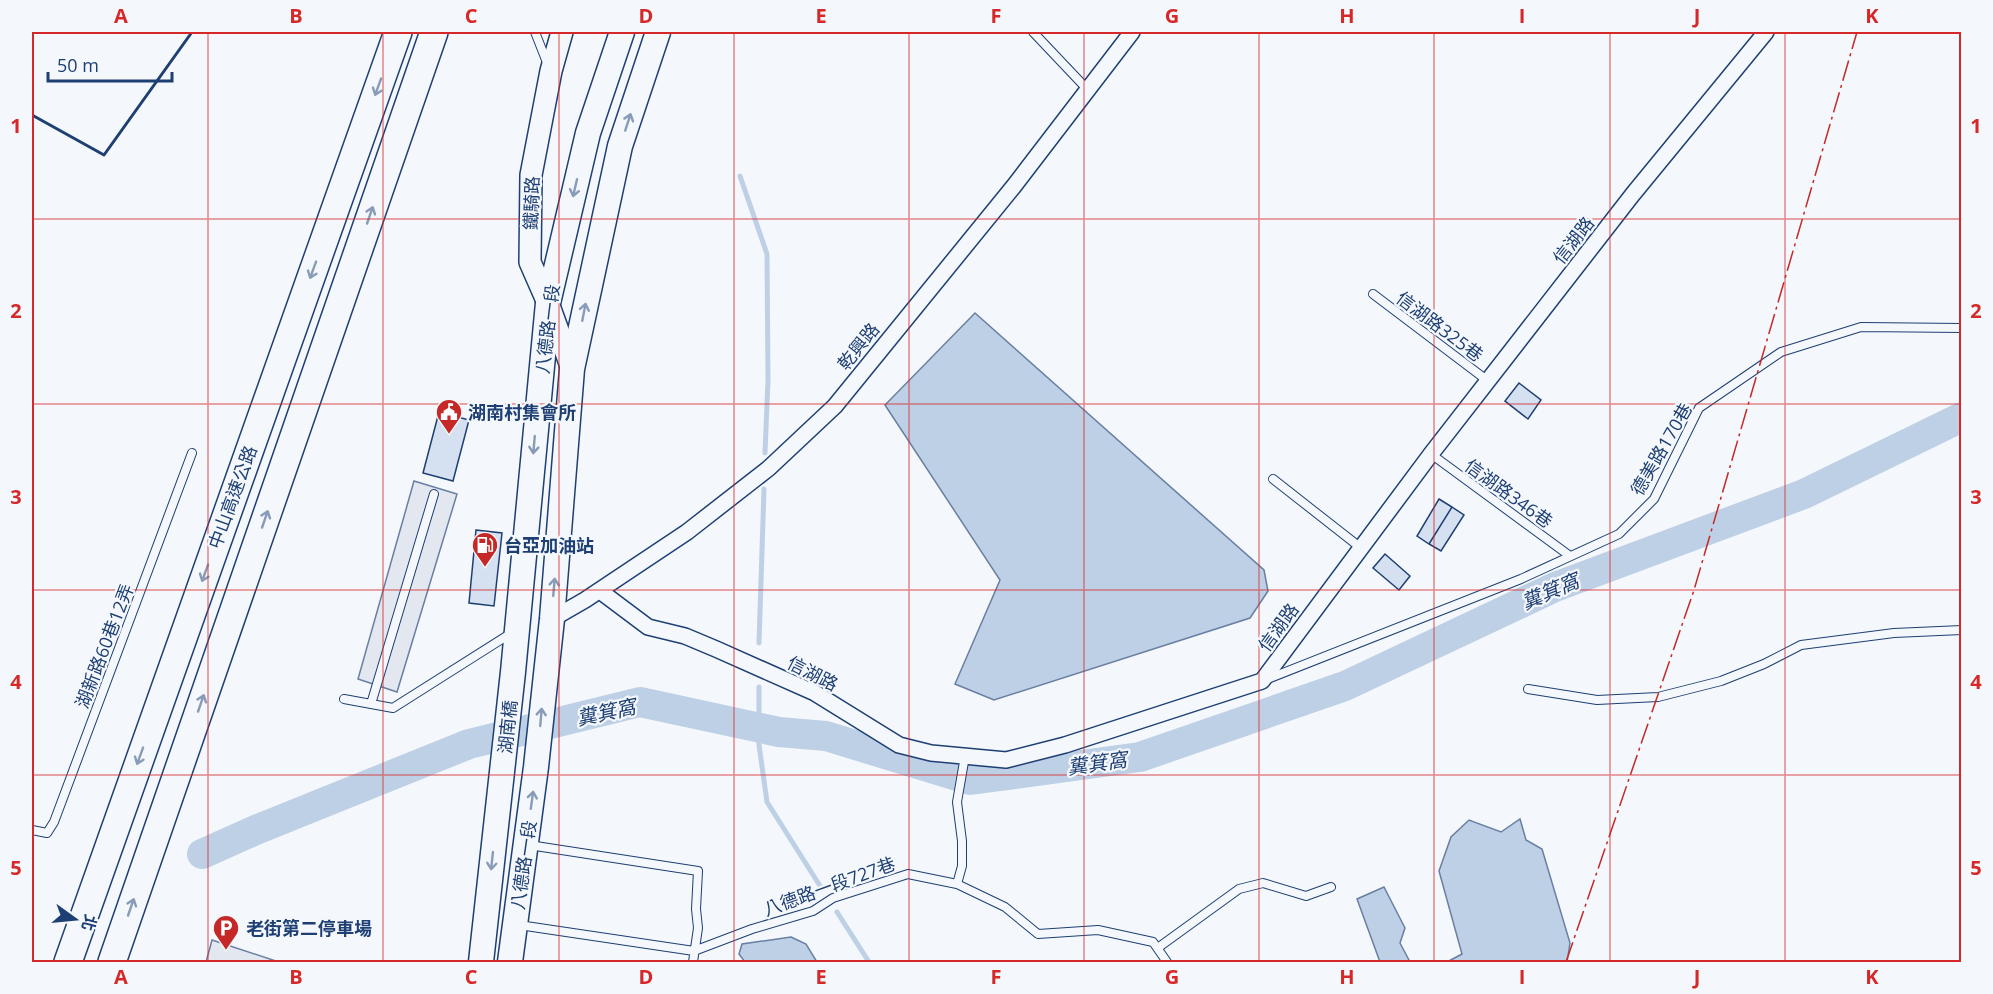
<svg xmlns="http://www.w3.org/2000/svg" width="1993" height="994" viewBox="0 0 1993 994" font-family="'Open Sans','Noto Sans TC',sans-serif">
	<rect width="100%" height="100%" fill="#f4f7fb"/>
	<!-- parking -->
	<path fill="#e3e8f0" stroke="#687fa3" stroke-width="1.5" d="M414,481L457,494L397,692L358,679Z
		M212,940L276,961V962H206Z"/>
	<!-- water -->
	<path fill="#bed0e5" stroke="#687fa3" stroke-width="1.5" d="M975,313L1264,570L1268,591L1250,618L994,700L955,684L1000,580L885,405Z
		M1520,819L1526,840L1542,849L1570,943L1567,962H1447L1462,954L1439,871L1451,837L1469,820L1501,832Z
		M1384,887L1405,928L1400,943L1410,962H1380L1357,899Z
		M791,937L806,944L817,962H745L739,954L742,944Z"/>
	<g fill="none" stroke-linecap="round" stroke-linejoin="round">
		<!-- stream -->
		<path stroke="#bed0e5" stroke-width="5" d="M740,176L767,254L768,380L765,453
			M759,643L764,489
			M759,687V745L767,802L822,889
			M837,912L869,962"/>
		<!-- river -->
		<path stroke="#bed0e5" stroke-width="30" d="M202,854L258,829L469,744L640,702L779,732L826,736L970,780L1140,757L1345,686L1555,587L1804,494L1962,417"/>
	</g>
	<!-- building -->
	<path fill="#d5e0f0" stroke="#1d3f73" stroke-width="1.5" d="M1519,383L1541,400L1528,419L1505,401Z
		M439,412L469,420L453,481L423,473Z
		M1439,499L1452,507L1429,544L1417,536Z
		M1452,507L1464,515L1441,551L1429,544Z
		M476,530L502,533L494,606L469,603Z
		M1385,554L1410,576L1399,590L1373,568Z"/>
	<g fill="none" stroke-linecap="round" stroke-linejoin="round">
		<!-- service casing -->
		<g stroke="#1d3f73" stroke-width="10">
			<path id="service" d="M535,32L548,65
				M1033,32L1087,89
				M1373,294L1488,381
				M1431,454L1570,556
				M1273,479L1361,548
				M1265,680L1521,579L1619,534L1654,499L1699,408L1781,352L1861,327L1962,328
				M1528,689L1597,700L1658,697L1721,681L1764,664L1801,645L1894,633L1962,630
				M344,699L393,708L513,632
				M371,704L434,494
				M32,830L47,833L54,822L192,453
				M529,845L698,871L696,909L698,928L693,962
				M957,884L962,866V841L957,802L965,756
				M519,925L694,951L752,929L813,911L833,898L908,874L957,884L1005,907L1038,934L1098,930L1153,942L1167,962
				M1159,947L1239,889L1263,883L1306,896L1331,887"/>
		</g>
		<!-- minor casing -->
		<g stroke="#1d3f73" stroke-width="18">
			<path id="minor" d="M600,591L648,627L685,636L716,649L815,693L899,745L931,753L1006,760L1065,745L1262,681L1431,454L1633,194L1766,32
				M552,619L585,600L687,532L769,468L835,406L1014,186L1132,32"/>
		</g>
		<!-- secondary casing -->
		<g stroke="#1d3f73" stroke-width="24">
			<path id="secondary" d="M562,32L551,71L531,175L530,262L548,303L572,369"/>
		</g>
		<!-- primary casing -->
		<g stroke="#1d3f73" stroke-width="27">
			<path id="primary" d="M481,962L513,672L548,303L588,133L622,32
				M510,962L536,767L552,619L572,369L620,146L658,32"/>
		</g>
		<!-- motorway casing -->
		<g stroke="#1d3f73" stroke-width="30">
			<path id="motorway" d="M68,962L398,32
				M112,962L434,32"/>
		</g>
		<!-- service -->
		<use href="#service" stroke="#f4f7fb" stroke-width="8"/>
		<!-- minor -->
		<use href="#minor" stroke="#f4f7fb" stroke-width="15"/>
		<!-- secondary -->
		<use href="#secondary" stroke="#f4f7fb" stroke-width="21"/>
		<!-- primary -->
		<use href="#primary" stroke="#f4f7fb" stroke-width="24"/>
		<!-- motorway -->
		<use href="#motorway" stroke="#f4f7fb" stroke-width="27"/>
		<!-- wall -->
		<path stroke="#1d3f73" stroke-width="3" d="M32,115L104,155L192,32"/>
		<!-- power -->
		<path stroke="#c62828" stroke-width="1.5" stroke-dasharray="21 4.5 3 4.5" stroke-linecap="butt" d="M1566,962L1694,590L1857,32"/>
	</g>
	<!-- one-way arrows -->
	<defs><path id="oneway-shaft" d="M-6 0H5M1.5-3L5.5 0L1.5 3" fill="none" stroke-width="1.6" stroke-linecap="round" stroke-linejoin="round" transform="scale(1.5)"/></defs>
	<g stroke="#889bb7">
		<use href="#oneway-shaft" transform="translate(378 87) rotate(110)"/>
		<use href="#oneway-shaft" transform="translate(628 122) rotate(-72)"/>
		<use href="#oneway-shaft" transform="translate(575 188) rotate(103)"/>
		<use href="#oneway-shaft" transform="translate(370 215) rotate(-71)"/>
		<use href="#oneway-shaft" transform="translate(313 270) rotate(110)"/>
		<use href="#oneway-shaft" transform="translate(584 312) rotate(-79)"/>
		<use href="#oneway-shaft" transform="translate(534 445) rotate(95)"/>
		<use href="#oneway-shaft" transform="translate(265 519) rotate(-71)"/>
		<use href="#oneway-shaft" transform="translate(205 573) rotate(110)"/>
		<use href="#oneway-shaft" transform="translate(554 587) rotate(-85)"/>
		<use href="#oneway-shaft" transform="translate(201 703) rotate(-71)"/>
		<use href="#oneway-shaft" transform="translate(541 717) rotate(-85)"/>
		<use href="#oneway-shaft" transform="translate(140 756) rotate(110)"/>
		<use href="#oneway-shaft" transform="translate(532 800) rotate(-82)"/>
		<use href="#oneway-shaft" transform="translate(492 861) rotate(96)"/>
		<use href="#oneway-shaft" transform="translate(131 907) rotate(-71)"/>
	</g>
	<!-- grid -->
	<path fill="none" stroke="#d62828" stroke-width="1.5" stroke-opacity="0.55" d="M208,32V962M383,32V962M559,32V962M734,32V962M909,32V962M1084,32V962M1259,32V962M1434,32V962M1610,32V962M1785,32V962M32,219H1962M32,404H1962M32,590H1962M32,775H1962"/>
	<!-- icons -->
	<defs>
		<g id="civic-pin" transform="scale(1.35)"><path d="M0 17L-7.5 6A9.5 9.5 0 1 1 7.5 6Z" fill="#c62828" stroke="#f4f7fb"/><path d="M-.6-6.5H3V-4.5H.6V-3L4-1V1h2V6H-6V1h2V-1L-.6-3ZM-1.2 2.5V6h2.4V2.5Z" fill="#fff"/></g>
		<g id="fuel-pin" transform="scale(1.35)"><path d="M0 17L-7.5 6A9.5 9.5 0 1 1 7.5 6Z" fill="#c62828" stroke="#f4f7fb"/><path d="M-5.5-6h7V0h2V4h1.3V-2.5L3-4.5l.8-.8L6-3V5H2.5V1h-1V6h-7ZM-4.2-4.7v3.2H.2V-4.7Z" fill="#fff"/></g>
		<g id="parking-pin" transform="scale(1.35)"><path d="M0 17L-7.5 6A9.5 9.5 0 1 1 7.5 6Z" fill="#c62828" stroke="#f4f7fb"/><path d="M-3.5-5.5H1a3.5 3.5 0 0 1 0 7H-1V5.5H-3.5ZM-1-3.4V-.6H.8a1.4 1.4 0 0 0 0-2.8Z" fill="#fff"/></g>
	</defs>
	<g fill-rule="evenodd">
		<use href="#civic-pin" x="449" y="412"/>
		<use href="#fuel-pin" x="485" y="545"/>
		<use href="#parking-pin" x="226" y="928"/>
	</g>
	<g text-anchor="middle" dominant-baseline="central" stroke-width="4.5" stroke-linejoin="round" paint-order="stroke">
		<!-- street labels -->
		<g font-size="18" fill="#1d3f73" stroke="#f4f7fb">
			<text transform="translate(531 203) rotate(-88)">鐵騎路</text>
			<text transform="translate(1573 240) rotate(-52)">信湖路</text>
			<text transform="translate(1440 326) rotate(37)">信湖路325巷</text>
			<text transform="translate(547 329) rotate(-83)">八德路一段</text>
			<text transform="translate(858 346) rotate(-51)">乾興路</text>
			<text transform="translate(1661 449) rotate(-60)">德美路170巷</text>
			<text transform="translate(1509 493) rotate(36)">信湖路346巷</text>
			<text transform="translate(232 497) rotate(-70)">中山高速公路</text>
			<text transform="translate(1278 627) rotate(-54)">信湖路</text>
			<text transform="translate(104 646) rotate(-69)">湖新路60巷12弄</text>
			<text transform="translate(813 673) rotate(27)">信湖路</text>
			<text transform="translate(507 727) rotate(-84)">湖南橋</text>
			<text transform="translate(523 865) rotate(-82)">八德路一段</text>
			<text transform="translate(829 886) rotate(-20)">八德路一段727巷</text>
		</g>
		<!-- poi labels -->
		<g font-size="18" font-weight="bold" fill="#1d3f73" stroke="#f4f7fb" text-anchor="start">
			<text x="468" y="412">湖南村集會所</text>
			<text x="504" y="545">台亞加油站</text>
			<text x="246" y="928">老街第二停車場</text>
		</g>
		<!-- water labels -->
		<g font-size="20" font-style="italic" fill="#1d3f73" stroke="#f4f7fb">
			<text transform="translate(1550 591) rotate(-23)">糞箕窩</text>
			<text transform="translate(606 712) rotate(-12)">糞箕窩</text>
			<text transform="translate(1097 763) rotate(-8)">糞箕窩</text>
		</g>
	</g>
	<!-- border -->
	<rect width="1993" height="994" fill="none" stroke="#f4f7fb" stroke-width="66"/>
	<!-- north arrow -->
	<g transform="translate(75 919) rotate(105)" stroke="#f4f7fb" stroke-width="4.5" paint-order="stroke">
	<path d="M0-4.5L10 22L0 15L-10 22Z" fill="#1d3f73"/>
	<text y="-9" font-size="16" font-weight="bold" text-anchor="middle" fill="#1d3f73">北</text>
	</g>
	<!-- scale -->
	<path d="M48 72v9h124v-9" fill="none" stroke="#1d3f73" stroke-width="3"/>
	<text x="57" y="72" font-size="18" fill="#1d3f73" stroke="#f4f7fb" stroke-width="4.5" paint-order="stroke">50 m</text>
	<rect x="33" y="33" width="1927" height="928" fill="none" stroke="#d62828" stroke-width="2"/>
	<g font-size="20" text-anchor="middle" font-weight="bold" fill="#d62828">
		<text x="121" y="23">A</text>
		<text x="296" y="23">B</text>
		<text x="471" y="23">C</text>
		<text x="646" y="23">D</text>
		<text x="821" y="23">E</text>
		<text x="996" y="23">F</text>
		<text x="1172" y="23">G</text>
		<text x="1347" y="23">H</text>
		<text x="1522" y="23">I</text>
		<text x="1697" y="23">J</text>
		<text x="1872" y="23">K</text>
		<text x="16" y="133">1</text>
		<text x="1976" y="133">1</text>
		<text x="16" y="318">2</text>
		<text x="1976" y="318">2</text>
		<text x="16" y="504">3</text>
		<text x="1976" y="504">3</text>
		<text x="16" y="689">4</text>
		<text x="1976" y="689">4</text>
		<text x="16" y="875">5</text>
		<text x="1976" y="875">5</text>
		<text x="121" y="984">A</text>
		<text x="296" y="984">B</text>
		<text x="471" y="984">C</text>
		<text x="646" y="984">D</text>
		<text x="821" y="984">E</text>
		<text x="996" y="984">F</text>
		<text x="1172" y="984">G</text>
		<text x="1347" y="984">H</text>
		<text x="1522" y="984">I</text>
		<text x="1697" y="984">J</text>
		<text x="1872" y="984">K</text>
	</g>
</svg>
